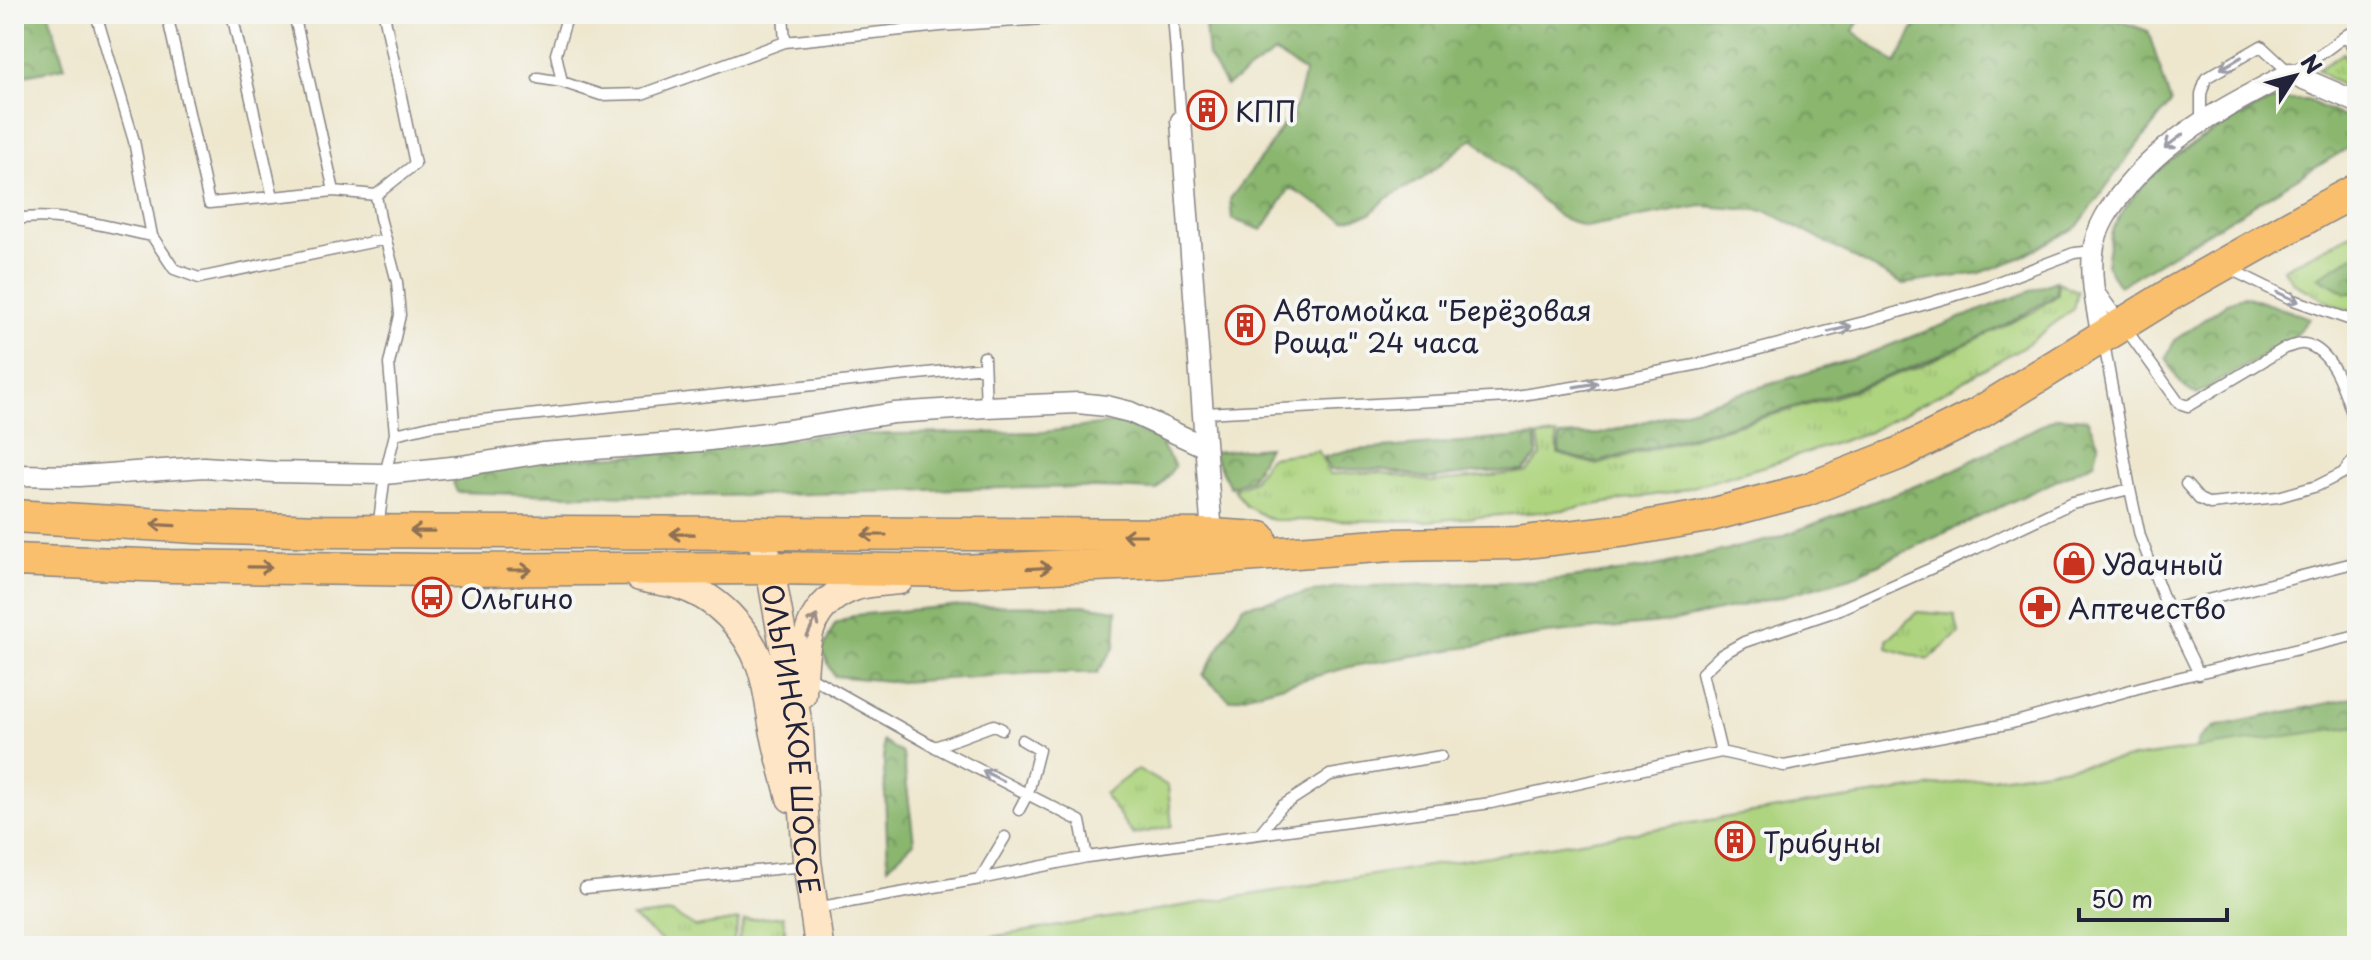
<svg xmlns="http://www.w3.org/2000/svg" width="2371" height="960" viewBox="0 0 2371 960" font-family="'Playpen Sans',sans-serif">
	<defs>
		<pattern id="grass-tufts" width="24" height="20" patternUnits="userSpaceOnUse" patternTransform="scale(2)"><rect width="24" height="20" fill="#aed47f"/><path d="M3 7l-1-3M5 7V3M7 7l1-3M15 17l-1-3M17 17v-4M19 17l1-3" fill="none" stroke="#95b66f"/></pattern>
		<pattern id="forest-crowns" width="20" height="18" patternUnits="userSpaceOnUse" patternTransform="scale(2)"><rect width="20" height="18" fill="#8ab66e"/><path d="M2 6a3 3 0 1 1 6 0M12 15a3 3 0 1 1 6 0" fill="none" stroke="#70945c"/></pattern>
	</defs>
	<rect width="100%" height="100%" fill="#f6f6f2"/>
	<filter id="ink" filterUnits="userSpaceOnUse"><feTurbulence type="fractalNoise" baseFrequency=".0125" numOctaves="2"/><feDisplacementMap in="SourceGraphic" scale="16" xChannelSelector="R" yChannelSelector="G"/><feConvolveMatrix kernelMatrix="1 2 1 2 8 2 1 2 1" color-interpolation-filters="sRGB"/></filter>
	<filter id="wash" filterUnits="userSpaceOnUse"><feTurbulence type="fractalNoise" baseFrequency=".006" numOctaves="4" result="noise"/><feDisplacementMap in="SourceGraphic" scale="32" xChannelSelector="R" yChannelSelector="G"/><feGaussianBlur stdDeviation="1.8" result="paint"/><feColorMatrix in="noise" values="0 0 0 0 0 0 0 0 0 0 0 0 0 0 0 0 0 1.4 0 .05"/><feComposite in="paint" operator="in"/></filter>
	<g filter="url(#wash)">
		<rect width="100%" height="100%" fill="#eee7ce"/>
		<!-- grass -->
		<path fill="url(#grass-tufts)" stroke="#687b5d" stroke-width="2" d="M2343,53L2357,86V95L2317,70Z
			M2357,231V313L2340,308L2295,284L2283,269Z
			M2058,282L2077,291L2073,309L2029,343L1953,387L1869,432L1779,462L1678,491L1564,510L1428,521L1272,520L1246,506L1234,489L1252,482L1269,457L1318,451L1330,474L1379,472L1431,482L1527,472L1541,456L1538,437L1557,435L1558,454L1597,465L1832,398L1923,365L2033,312L2058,295Z
			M1917,612L1955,615L1959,633L1928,660L1887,648V640Z
			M1138,769L1168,786L1172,826L1133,835L1104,794Z
			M672,913L695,927L739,920L732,946H668L632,917Z
			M783,916L787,946H736L744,920Z"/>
		<!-- forest -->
		<path fill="url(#forest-crowns)" stroke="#566c54" stroke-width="2" d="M14,14H49L65,67L25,75L14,71Z
			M1204,14H1863L1853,31L1896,64L1921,14H2100L2148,31L2171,103L2130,154L2077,227L2015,260L1980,273L1903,284L1767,211L1701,206L1585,227L1560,217L1473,138L1422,179L1387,198L1370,214L1344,220L1290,188L1262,230L1232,219L1230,199L1267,150L1296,105L1305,72L1275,53L1226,86L1208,56Z
			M2272,100H2307L2350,120L2357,126V135L2348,148L2119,286L2106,264C2108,253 2109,238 2114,227C2143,166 2214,129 2272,100Z
			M2357,254V293H2346L2318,277Z
			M2056,281L2057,294C1919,384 1752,417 1596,463L1559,453L1560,436L1600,434L1682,411L1862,356Z
			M2244,296L2310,318L2290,341L2196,394C2179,388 2174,372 2166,357L2175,340L2229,302Z
			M2057,417L2087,419L2099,444L2094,463L1851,577L1779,597L1671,622L1546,634L1353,666L1230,700L1203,676L1243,606L1338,587L1545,581L1642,569L1774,539L1944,475Z
			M1122,422L1159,441L1175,466L1157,490C1029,483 902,492 774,495C668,497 562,496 457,492L453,482L466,475L527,461L707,451L816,435L1044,432Z
			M1536,436L1537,456L1523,471L1482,472L1430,479L1380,469L1331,470L1324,457L1345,451Z
			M1268,447L1250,480L1230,487L1212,452Z
			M1084,605L1117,610L1115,647L1097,673H1034L900,682L834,676L822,651L835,624L855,615L952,606Z
			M2357,697V778L2193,757L2199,739L2214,727Z
			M883,741L903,754L914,842L888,867Z"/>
		<!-- pitch -->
		<path fill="#aed47f" stroke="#687b5d" stroke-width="2" d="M2357,726V946H936L1808,804Z"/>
	</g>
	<g filter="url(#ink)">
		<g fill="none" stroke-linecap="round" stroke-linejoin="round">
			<!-- service casing -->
			<g stroke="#888484" stroke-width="13">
				<path id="service" d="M96,14L134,141L152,236L174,269L199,278L386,239
					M167,14L209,203L273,197
					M232,14L273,197L334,191L376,195L415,164L384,14
					M294,14L334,191
					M783,14L785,42L941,26L1119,14
					M1173,14L1181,121
					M538,78L562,82L601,95L642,94L785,42
					M562,82L556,54L568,14
					M2201,120V94L2206,78L2261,46L2290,73L2321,54L2348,34L2357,63
					M376,195L380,218L397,282L400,315L389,364L395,434L385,474L378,529
					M14,219C61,212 107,227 152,236
					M2230,269L2291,299L2357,322
					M2098,290L2179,403L2188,406L2285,348C2291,347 2298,343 2304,344C2336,349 2347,402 2357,428
					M2104,343L2130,489L2140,536L2168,610L2199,674
					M984,357L986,407
					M1204,413L1509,397L1605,382L1705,363L1868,321L1987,286L2074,253L2093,251
					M395,434L434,425L984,367
					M2186,484L2199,499L2210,504L2278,497L2317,486L2343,473L2357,456
					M2168,610L2357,562
					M807,675L935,747L1080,821L1087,857
					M935,747L994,725L1002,729
					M1721,752L1702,673L1721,655L1744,642L1833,612L1977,548L2072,503L2130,489
					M1019,810L1028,793L1039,750L1022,740
					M1260,833L1282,806L1330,775L1441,756
					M980,879L1005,837
					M585,888L805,866
					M815,908L980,879L1087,857L1491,803L1721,752L1784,766L2012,723L2156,683L2357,635"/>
			</g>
			<!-- minor casing -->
			<g stroke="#888484" stroke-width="23">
				<path id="minor" d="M1181,121L1212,535
					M2102,337C2097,309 2090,281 2093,252C2096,227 2110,207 2126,188C2171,133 2228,106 2290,73L2357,102
					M14,475L79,476L204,467L274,472L385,474L461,466L542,453L701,441L782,431L894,413L986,407L1078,403L1106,406L1130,412L1205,447"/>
			</g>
			<!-- secondary casing -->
			<g stroke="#888484" stroke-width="31">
				<g id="secondary">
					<path id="s1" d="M760,534L770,568L799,731L807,861L819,946"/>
					<path d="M640,577C652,580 665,581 676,584C716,595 747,628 761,666C769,689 770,714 776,738C780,758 786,778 791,798"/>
					<path d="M802,694C805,647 803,604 856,586C869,582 886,582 899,580"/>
				</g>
			</g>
			<!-- primary casing -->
			<g stroke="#888484" stroke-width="35">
				<path id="primary" d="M14,516L196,527L322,531L1212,535L1260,538
					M14,560L169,566L432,570L770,568L961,571L1162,562L1391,545L1517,543L1627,530L1707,516L1806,490L1898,454L1976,415L2171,294L2323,208L2357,190"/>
			</g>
			<!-- service -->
			<use href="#service" stroke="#fff" stroke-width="10"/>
			<!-- minor -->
			<use href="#minor" stroke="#fff" stroke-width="20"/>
			<!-- secondary -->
			<use href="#secondary" stroke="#fde5c5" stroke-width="28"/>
			<!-- primary -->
			<use href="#primary" stroke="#f9bf6d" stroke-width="32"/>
		</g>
		<!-- one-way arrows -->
		<defs><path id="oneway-shaft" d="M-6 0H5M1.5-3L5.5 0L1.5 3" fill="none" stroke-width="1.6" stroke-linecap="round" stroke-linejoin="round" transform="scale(2)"/></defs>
		<g stroke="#9c9ca7">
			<use href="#oneway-shaft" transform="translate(2231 63) rotate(150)"/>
			<use href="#oneway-shaft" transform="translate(2174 141) rotate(143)"/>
			<use href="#oneway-shaft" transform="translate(2288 297) rotate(24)"/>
			<use href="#oneway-shaft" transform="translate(1840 329) rotate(-14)"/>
			<use href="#oneway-shaft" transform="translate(1586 385) rotate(-9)"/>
			<use href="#oneway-shaft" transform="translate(993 776) rotate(-153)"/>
		</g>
		<g stroke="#8e7054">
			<use href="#oneway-shaft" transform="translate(163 525) rotate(-177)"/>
			<use href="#oneway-shaft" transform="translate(422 531) rotate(-179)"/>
			<use href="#oneway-shaft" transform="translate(682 534) rotate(-179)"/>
			<use href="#oneway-shaft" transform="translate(874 535) rotate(-180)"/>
			<use href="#oneway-shaft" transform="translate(1134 535) rotate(-180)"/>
			<use href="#oneway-shaft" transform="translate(260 567) rotate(1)"/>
			<use href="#oneway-shaft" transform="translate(1039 568) rotate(-3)"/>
			<use href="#oneway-shaft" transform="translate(520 570)"/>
		</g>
		<use stroke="#9a8d87" href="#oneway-shaft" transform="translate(812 626) rotate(-65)"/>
	</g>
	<!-- icons -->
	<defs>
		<g id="building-ring" transform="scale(2)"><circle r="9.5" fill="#f6f6f2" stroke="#c8321e" stroke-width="1.5"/><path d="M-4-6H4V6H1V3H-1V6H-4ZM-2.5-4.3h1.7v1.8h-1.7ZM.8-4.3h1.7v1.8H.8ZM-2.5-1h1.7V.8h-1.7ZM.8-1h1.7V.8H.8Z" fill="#c8321e"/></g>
		<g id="shop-ring" transform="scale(2)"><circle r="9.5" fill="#f6f6f2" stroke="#c8321e" stroke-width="1.5"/><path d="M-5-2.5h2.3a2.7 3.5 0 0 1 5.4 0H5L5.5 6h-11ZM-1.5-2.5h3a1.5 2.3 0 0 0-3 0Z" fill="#c8321e"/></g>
		<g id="bus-ring" transform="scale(2)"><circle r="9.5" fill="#f6f6f2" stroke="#c8321e" stroke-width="1.5"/><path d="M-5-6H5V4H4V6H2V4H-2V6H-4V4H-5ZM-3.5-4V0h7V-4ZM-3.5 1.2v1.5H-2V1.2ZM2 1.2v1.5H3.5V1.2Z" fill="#c8321e"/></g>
		<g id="pharmacy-ring" transform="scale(2)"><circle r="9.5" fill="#f6f6f2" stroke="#c8321e" stroke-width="1.5"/><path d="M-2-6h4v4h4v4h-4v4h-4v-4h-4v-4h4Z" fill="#c8321e"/></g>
	</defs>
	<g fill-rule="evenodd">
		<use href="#building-ring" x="1207" y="110"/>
		<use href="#building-ring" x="1245" y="325"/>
		<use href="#shop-ring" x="2074" y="563"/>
		<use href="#bus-ring" x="432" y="597"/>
		<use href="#pharmacy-ring" x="2040" y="607"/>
		<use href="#building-ring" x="1735" y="841"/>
	</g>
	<g text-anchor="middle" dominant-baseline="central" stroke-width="8" stroke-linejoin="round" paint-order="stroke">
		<!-- poi labels -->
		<g font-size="28" fill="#22223b" stroke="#f6f6f2" text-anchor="start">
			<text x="1235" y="110">КПП</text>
			<text x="1273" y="309">Автомойка "Берёзовая<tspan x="1273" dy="32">Роща" 24 часа</tspan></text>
			<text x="2102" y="563">Удачный</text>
			<text x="460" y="597">Ольгино</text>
			<text x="2068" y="607">Аптечество</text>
			<text x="1763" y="841">Трибуны</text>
		</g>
		<!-- street labels -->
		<g font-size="28" fill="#22223b" stroke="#f6f6f2">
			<text stroke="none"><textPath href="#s1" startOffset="208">ОЛЬГИНСКОЕ ШОССЕ</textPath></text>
		</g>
	</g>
	<!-- margin -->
	<rect width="2371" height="960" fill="none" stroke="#f6f6f2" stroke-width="48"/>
	<!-- north arrow -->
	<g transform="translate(2295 76) rotate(54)" stroke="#f6f6f2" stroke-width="6" paint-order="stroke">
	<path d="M0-6L14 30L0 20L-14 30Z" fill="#22223b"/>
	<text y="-12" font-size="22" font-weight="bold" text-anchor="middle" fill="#22223b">N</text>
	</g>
	<!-- scale -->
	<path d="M2079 908v12h148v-12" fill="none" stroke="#22223b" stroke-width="4"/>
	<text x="2091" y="908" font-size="24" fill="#22223b" stroke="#f6f6f2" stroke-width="6" paint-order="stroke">50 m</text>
</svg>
